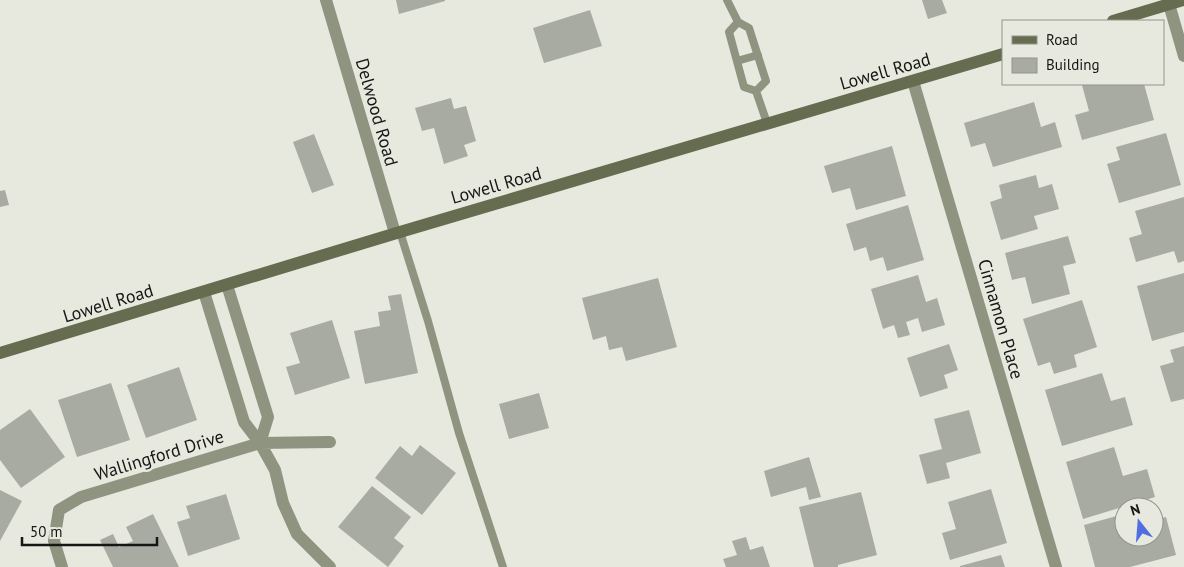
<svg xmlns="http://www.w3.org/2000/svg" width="1184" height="567" viewBox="0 0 1184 567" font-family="'PT Sans',sans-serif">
	<rect width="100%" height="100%" fill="#e7e9df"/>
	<!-- building -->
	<path fill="#a8aba2" d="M396,0H445V1L399,14Z
		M922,0H942L947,13L928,19Z
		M590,10L602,46L544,63L533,28Z
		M1086,84H1144L1154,120L1082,140L1075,115L1089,111L1082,85Z
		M451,98L454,109L466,106L476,141L464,145L468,156L444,164L434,128L422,131L415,108Z
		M1034,102L1041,127L1055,122L1062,147L993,167L985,143L971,147L964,123Z
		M1166,133L1181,185L1119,203L1107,164L1120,160L1116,147Z
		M314,134L334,185L312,193L293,142Z
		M892,146L906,196L856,210L850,188L832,193L824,166Z
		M1036,175L1039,188L1052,184L1059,209L1034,216L1038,229L1001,240L990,202L1002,198L999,185Z
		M5,190L9,205L0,207V191Z
		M1184,197V261L1178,263L1174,251L1136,262L1129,238L1142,234L1135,211Z
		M908,205L924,260L887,271L883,257L870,261L866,247L854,251L846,224Z
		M1068,236L1076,263L1063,266L1070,294L1032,304L1025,277L1012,280L1005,253Z
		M1184,273V332L1152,341L1137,286Z
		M918,275L926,302L937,298L945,325L922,332L918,318L906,322L910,335L898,338L894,325L883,329L871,289Z
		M658,278L677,347L626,361L622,347L609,350L606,336L593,340L582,298Z
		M401,294L418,373L365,384L354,331L380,326L378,312L391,310L388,296Z
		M1082,300L1097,347L1074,355L1077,367L1054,374L1050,362L1038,366L1023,319Z
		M332,320L350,378L295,395L286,367L300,363L290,333Z
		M949,344L958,370L944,375L948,388L920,397L907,358Z
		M1184,346V399L1171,402L1160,366L1174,362L1170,350Z
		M179,367L197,420L146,438L127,385Z
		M1102,373L1111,401L1125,397L1133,425L1062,446L1045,390Z
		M111,383L130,440L77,457L58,400Z
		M539,393L549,428L509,439L499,404Z
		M30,409L65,457L21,488L0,460V430Z
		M969,410L981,453L946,463L950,478L927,484L919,455L942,449L934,419Z
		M420,445L456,473L422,515L375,478L400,446L412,456Z
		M1114,447L1123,476L1147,469L1155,497L1083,519L1066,462Z
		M809,457L821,497L809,500L806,487L771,497L764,471Z
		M372,486L411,517L394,538L404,546L388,567L338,527Z
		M991,489L1007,543L950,560L942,533L956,529L948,502Z
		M0,490L22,501L0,541Z
		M861,492L877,555L838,565V567H814L799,507Z
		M226,494L240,539L188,556L177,522L190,518L186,506Z
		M153,514L179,567H113L100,540L113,534L119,547L133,541L126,527Z
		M1124,514V537H1154V520L1166,517L1176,555L1130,567H1095L1084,525Z
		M746,537L750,550L763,546L770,567H726L723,559L737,555L732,541Z
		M1001,555L1005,567H960V566Z"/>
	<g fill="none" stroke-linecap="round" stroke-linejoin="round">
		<!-- lane -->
		<path stroke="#8f9481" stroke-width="8" d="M727,0L738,22L749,28L766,81L756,91
			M738,22L729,32L744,87L756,91
			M737,61L758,55
			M756,91L767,123
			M400,232L428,321L459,433L503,567"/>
		<!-- street -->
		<path stroke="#8f9481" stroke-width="12" d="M326,0L395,233
			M1169,4L1184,56
			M913,81L1056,567
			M227,285L268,417L260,443
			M204,292L244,422L260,443L275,470L283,503L297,534L330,567
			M62,567L54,541L59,510L81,497L260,443L330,442"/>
		<!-- secondary -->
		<path stroke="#656c50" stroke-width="12" d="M1113,21L1183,0
			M0,353L400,232L1003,54"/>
	</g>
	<g text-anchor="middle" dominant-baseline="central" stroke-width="5" stroke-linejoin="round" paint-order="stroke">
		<!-- street labels -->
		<g font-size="18" fill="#161714" stroke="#e7e9df">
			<text transform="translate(885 71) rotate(-16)">Lowell Road</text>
			<text transform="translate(377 112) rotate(74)">Delwood Road</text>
			<text transform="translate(496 185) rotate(-16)">Lowell Road</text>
			<text transform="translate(108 303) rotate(-17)">Lowell Road</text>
			<text transform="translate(1001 319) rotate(74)">Cinnamon Place</text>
			<text transform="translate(159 455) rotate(-17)">Wallingford Drive</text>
		</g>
	</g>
	<!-- legend -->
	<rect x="1002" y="20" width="162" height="65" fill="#e7e9df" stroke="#93958e"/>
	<rect x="1012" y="36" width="25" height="8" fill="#656c50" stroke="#93958e"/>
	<text x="1046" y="45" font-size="15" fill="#161714">Road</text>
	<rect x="1012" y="58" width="25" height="15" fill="#a8aba2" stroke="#93958e"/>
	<text x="1046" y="70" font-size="15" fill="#161714">Building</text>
	<!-- north arrow -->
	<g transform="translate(1139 522) rotate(343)"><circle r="24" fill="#e7e9df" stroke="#93958e"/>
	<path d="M0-4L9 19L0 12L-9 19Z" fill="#516de2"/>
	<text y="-8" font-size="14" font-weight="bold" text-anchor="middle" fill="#161714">N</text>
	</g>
	<!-- scale -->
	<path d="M22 537v8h135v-8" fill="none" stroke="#161714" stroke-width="2.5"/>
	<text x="30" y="537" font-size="15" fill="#161714" stroke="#e7e9df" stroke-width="4" paint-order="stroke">50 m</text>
</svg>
